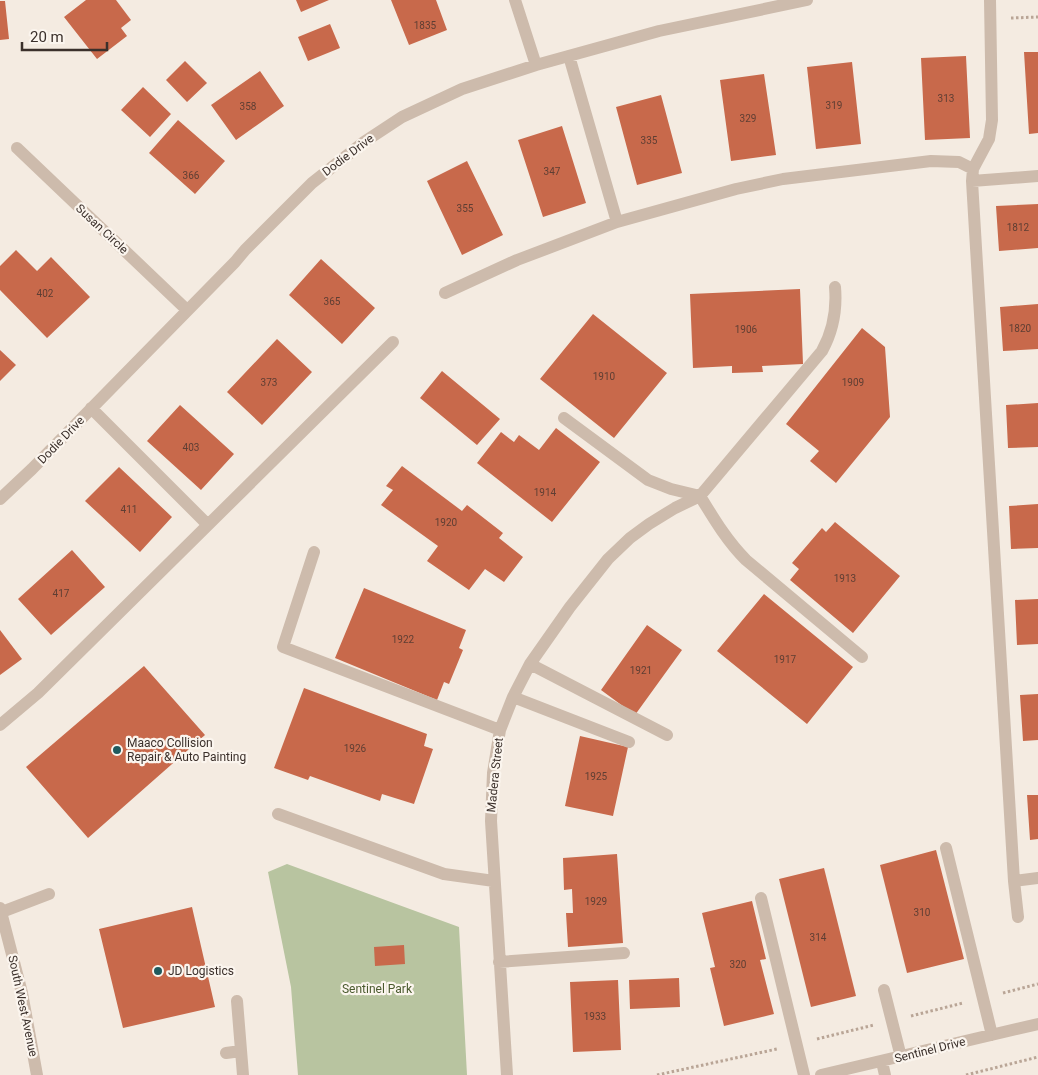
<svg xmlns="http://www.w3.org/2000/svg" width="1038" height="1075" viewBox="0 0 1038 1075" font-family="Roboto,sans-serif">
	<rect width="100%" height="100%" fill="#f4ebe1"/>
	<!-- green -->
	<path fill="#b8c4a0" d="M287,864L459,927L467,1075H298L291,987L268,872Z"/>
	<!-- building -->
	<path fill="#c8694b" d="M86,0H116L131,20L121,28L127,36L97,59L64,17Z
		M296,0H329L301,12Z
		M391,0H436L447,30L409,45Z
		M0,1H5L9,39L0,40Z
		M330,24L340,48L308,61L298,37Z
		M1024,52H1038V133L1029,134Z
		M966,56L970,138L925,140L921,58Z
		M185,61L207,83L187,102L166,80Z
		M852,62L861,144L816,149L807,67Z
		M260,71L284,106L236,140L211,105Z
		M764,74L776,155L731,161L720,80Z
		M143,87L171,114L150,137L121,110Z
		M661,95L682,173L637,185L616,107Z
		M178,120L225,161L195,194L149,153Z
		M562,126L586,203L543,217L518,140Z
		M467,161L503,235L462,255L427,181Z
		M1038,204V248L999,251L996,206Z
		M16,250L37,271L51,257L90,297L47,338L0,290V266Z
		M321,259L375,308L342,344L289,295Z
		M800,289L803,364L762,366L763,372L732,373V366L693,368L690,294Z
		M1038,304V349L1003,351L1000,307Z
		M593,314L667,373L614,438L540,379Z
		M862,328L885,347L890,417L836,483L810,461L819,451L786,424Z
		M277,339L312,372L262,425L227,392Z
		M0,350L16,365L0,381Z
		M442,371L500,419L477,445L420,398Z
		M1038,403V447L1008,448L1006,405Z
		M180,405L234,454L201,490L147,441Z
		M556,428L600,462L552,522L477,463L501,432L514,442L519,435L539,450Z
		M402,466L462,511L467,505L503,533L499,538L523,557L504,582L485,569L469,590L427,561L438,546L381,505L393,490L386,486Z
		M119,467L172,517L140,552L85,501Z
		M1038,504V548L1011,549L1009,506Z
		M835,522L900,576L853,633L790,580L799,569L792,563L822,528L826,532Z
		M72,550L105,587L51,635L18,599Z
		M364,588L466,630L459,648L463,650L449,684L444,682L437,700L335,658Z
		M764,594L853,667L807,724L717,651Z
		M1038,599V644L1017,645L1015,600Z
		M647,625L682,650L635,715L601,690Z
		M0,630L22,659L0,675Z
		M144,666L205,735L88,838L26,767Z
		M304,688L427,734L424,746L433,749L414,804L382,794L380,801L310,776L308,780L274,768Z
		M1038,694V740L1023,741L1020,695Z
		M580,736L628,747L613,816L565,806Z
		M1027,795H1038V839L1030,840Z
		M936,850L964,959L907,973L880,865Z
		M617,854L623,943L568,947L566,913H573L572,889L564,890L563,858Z
		M824,868L856,996L811,1007L779,879Z
		M752,901L766,959L760,960L774,1014L724,1026L710,968L715,967L702,913Z
		M192,907L215,1007L123,1028L99,929Z
		M404,945L405,964L375,966L374,947Z
		M679,978L680,1007L630,1009L629,980Z
		M618,980L621,1050L573,1052L570,982Z"/>
	<g fill="none" stroke-linecap="round" stroke-linejoin="round">
		<!-- path -->
		<path stroke="#b9a596" stroke-width="3" stroke-dasharray="2.5 2.5" stroke-linecap="butt" d="M1011,18L1038,17
			M1003,993L1038,984
			M911,1016L963,1003
			M817,1039L874,1025
			M657,1075L777,1049
			M966,1075L1038,1057"/>
		<!-- minor -->
		<path stroke="#cdbbac" stroke-width="12" d="M515,0L536,65
			M990,0L992,120L989,139L973,169L972,181L1014,881L1018,917
			M569,56L617,222
			M17,148L187,310
			M972,181L1038,176
			M445,293L517,260L617,222L736,189L783,179L931,161L959,162L973,169
			M91,408L208,525
			M564,418L648,480L671,489L700,496C714,519 727,541 746,560L862,657
			M0,499L32,469L235,262L245,250L312,183L364,142L402,117L462,89L536,65L659,31L807,0
			M314,552L283,647L500,730
			M530,664L667,735
			M513,697L629,742
			M0,725L38,693L393,342
			M278,814L444,874L494,881
			M946,848L992,1035
			M1014,881L1038,878
			M761,898L804,1075
			M0,908L22,993L37,1075
			M2,912L49,894
			M499,962L624,953
			M884,990L901,1057
			M237,1001L243,1075
			M226,1053L241,1051
			M882,1062L885,1075
			M507,1075L491,821L493,773L500,730L513,697L530,664L570,607L608,559L630,538L649,524L675,508L700,496L822,351C833,331 837,310 835,287
			M821,1075L1038,1024"/>
	</g>
	<!-- markers -->
	<g fill="#1f5a5e" stroke="#fbf5ee" stroke-width="2">
		<circle cx="117" cy="750" r="5"/>
		<circle cx="158" cy="971" r="5"/>
	</g>
	<g text-anchor="middle" dominant-baseline="central" stroke-width="4.5" stroke-linejoin="round" paint-order="stroke">
		<!-- number labels -->
		<g font-size="10" fill="#5e3e33">
			<text x="425" y="25">1835</text>
			<text x="946" y="98">313</text>
			<text x="834" y="105">319</text>
			<text x="248" y="106">358</text>
			<text x="748" y="118">329</text>
			<text x="649" y="140">335</text>
			<text x="552" y="171">347</text>
			<text x="191" y="175">366</text>
			<text x="465" y="208">355</text>
			<text x="1018" y="227">1812</text>
			<text x="45" y="293">402</text>
			<text x="332" y="301">365</text>
			<text x="1020" y="328">1820</text>
			<text x="746" y="329">1906</text>
			<text x="604" y="376">1910</text>
			<text x="269" y="382">373</text>
			<text x="853" y="382">1909</text>
			<text x="191" y="447">403</text>
			<text x="545" y="492">1914</text>
			<text x="129" y="509">411</text>
			<text x="446" y="522">1920</text>
			<text x="845" y="578">1913</text>
			<text x="61" y="593">417</text>
			<text x="403" y="639">1922</text>
			<text x="785" y="659">1917</text>
			<text x="641" y="670">1921</text>
			<text x="355" y="748">1926</text>
			<text x="596" y="776">1925</text>
			<text x="596" y="901">1929</text>
			<text x="922" y="912">310</text>
			<text x="818" y="937">314</text>
			<text x="738" y="964">320</text>
			<text x="595" y="1016">1933</text>
		</g>
		<!-- street labels -->
		<g font-size="12" fill="#3b302b" stroke="#fbf5ee">
			<text transform="translate(348 155) rotate(-37)">Dodie Drive</text>
			<text transform="translate(102 229) rotate(43)">Susan Circle</text>
			<text transform="translate(61 440) rotate(-46)">Dodie Drive</text>
			<text transform="translate(495 775) rotate(-84)">Madera Street</text>
			<text transform="translate(23 1006) rotate(78)">South West Avenue</text>
			<text transform="translate(930 1050) rotate(-14)">Sentinel Drive</text>
		</g>
		<!-- poi labels -->
		<g font-size="12" fill="#3b302b" stroke="#fbf5ee" text-anchor="start">
			<text x="127" y="743">Maaco Collision<tspan x="127" dy="14">Repair &amp; Auto Painting</tspan></text>
			<text x="168" y="971">JD Logistics</text>
		</g>
		<!-- park labels -->
		<g font-size="12" fill="#4a5a2e" stroke="#fbf5ee">
			<text x="377" y="989">Sentinel Park</text>
		</g>
	</g>
	<!-- scale -->
	<path d="M22 42v8h85v-8" fill="none" stroke="#3b302b" stroke-width="2.5"/>
	<text x="30" y="42" font-size="15" fill="#3b302b" stroke="#fbf5ee" stroke-width="4" paint-order="stroke">20 m</text>
</svg>
